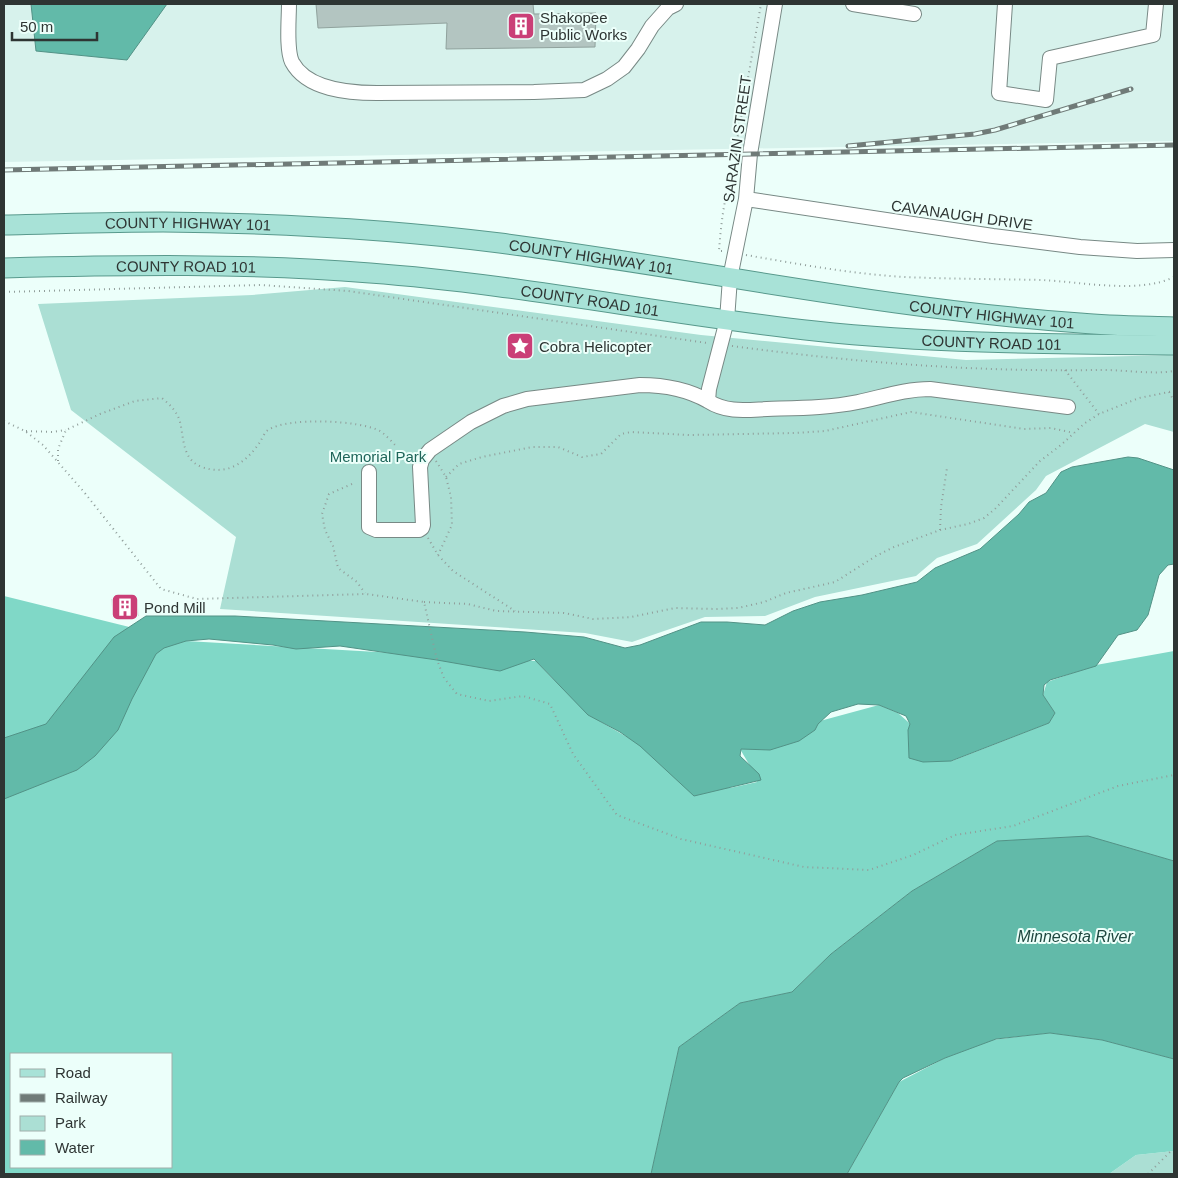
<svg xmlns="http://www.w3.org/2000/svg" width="1178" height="1178" viewBox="0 0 1178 1178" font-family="Helvetica,sans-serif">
	<rect width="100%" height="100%" fill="#ecfffa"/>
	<!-- built -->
	<path fill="#d7f2ec" d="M4,4H1174V141L4,162Z"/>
	<!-- green -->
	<path fill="#abdfd4" d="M345,287L701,335L966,360L1174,355V432L1145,424L1046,476L1036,490L977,544L937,558L916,576L815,597L765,616L705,617L632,642L585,633L220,609L236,537L71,410L38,304L252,295Z
		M1174,1151V1174H1109L1136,1155Z"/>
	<!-- forest -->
	<path fill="#80d8c7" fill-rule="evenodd" d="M4,596L186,641L536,661L552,678L601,722L627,737L730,788L757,782L750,766L740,749L820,721L879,705L898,713L952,761L1049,723L1055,713L1043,695L1047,682L1096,665L1174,651V861L1093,838L997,841L912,891L831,954L792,992L740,1003L679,1047L651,1174H4ZM11,1054H171V1167H11Z
		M1050,1033L1102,1040L1174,1059V1151L1136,1155L1109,1174H847L899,1082L945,1058L992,1040Z"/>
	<!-- water -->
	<path fill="#62baa9" stroke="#529286" d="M31,4H167L127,60L36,51Z
		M1128,457L1138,458L1174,470V564L1168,565L1159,575L1148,615L1137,630L1118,635L1096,666L1050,680L1044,685L1043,695L1055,713L1049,723L951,761L923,762L909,758L908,730L910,724L906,716L879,705L858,704L831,712L818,724L815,730L799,741L770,750L741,749L740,756L759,774L761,780L694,796L640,746L620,732L588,715L534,659L500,671L437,660L340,646L296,649L273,645L209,639L186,641L164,648L156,654L132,699L118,730L95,756L77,770L4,799V738L46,724L114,637L146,616H235L525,632L584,637L625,648L640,645L701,622H727L765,625L793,611L820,602L862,595L917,582L935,568L980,549L1019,514L1029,502L1046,493L1061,472L1072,467Z
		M1088,836L1174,861V1059L1102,1040L1050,1033L996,1039L945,1058L903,1078L899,1082L847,1174H651L679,1047L740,1003L792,992L831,954L912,891L997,841Z"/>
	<!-- building -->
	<path fill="#b3c5c1" stroke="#90a29d" d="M316,4H533L534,14L596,13L595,47L446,49L447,23L318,28Z
		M137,598L138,616L113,617L112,599Z"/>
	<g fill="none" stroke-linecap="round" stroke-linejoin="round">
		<!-- minor casing -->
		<g stroke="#788985" stroke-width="16">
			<path id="minor" d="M289,4C289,19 286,49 292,62C307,90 349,93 377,93L534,92L584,90L607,79L624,67L638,49L652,26L668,8L676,4
				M775,4L750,154L746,199L730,278L727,320L709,389L708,401C727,413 746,410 767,409C798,408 828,408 858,402C882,397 905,389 930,389L1068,407
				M853,4L914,14
				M1005,4L999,93L1046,100L1050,58L1153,35L1156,4
				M746,199L993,236L1080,247L1137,251L1174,250
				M369,472V527L376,530H419L422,528L423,525L420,467L422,460L430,450L471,422L503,406L527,399L640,385C664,385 687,389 708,401"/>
		</g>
		<!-- major casing -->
		<g stroke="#58998c" stroke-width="21">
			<g id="major">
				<path id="s1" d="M4,225C57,224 110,222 163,222C276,223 388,229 500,243C693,268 885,309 1080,323C1111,326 1143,326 1174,327"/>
				<path id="s2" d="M4,268C126,265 248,263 370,273C519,284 666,315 815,331C934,344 1054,344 1174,345"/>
			</g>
		</g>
		<!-- path -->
		<path stroke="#909d9a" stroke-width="2" stroke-dasharray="1 4" stroke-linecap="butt" d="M737,151L736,146L761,4
			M722,251H719C721,223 725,188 736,163
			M746,255C798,264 852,274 905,277C951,279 996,279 1042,280C1081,282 1140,294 1174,277
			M4,292L261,285L348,291L707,343
			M732,346C852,362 973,372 1095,370C1120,369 1150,375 1174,371
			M1065,370L1099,414
			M1169,392L1174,401
			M4,421L25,431L43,445L84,492L161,589L197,599L366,594L424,602L437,660L444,678L457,694L489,701L523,696L550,704L573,754L617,815L681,839L804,867L869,870L913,855L955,835L1013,826L1118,786L1174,775
			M26,431L52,432L66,430
			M58,461V449L66,430L100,414L135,401L162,398C170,405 177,411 180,422C184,438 182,460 202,467C227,476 246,463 260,442C262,439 264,433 268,430C287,417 360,420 380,431C386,435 392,442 397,447
			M436,461L446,477L451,497L452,525L438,555
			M446,477L459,464L482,457L532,447H558L582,457L601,454L621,434L631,432L690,435L795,433L825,431L911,412L1024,429L1051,428L1074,433
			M352,484L329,494L322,514L325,530L333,546L338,568L357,582L365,593
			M940,530L941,507L947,468
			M428,538L438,555L453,571L515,611
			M424,602L468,604L496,611L564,613L593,619L631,617L675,608L717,609L738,608L764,602L786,593L835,582L876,556L894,547L940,530L968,524L984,518L995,509L1040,461L1061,445L1085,423L1099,414L1139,398L1174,391
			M1148,1174L1170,1152L1174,1150"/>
		<!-- minor -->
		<use href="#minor" stroke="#fff" stroke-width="14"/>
		<!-- major -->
		<use href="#major" stroke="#a8e2d7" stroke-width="19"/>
		<!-- rail casing -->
		<g stroke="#707b78" stroke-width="5">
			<path id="rail" d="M848,146L975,134L995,130L1131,89
				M4,170L1174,145"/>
		</g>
		<!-- rail -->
		<use href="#rail" stroke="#ecfffa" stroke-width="3" stroke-dasharray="9" stroke-linecap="butt"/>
	</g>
	<!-- icons -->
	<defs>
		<g id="building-square" transform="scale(1.4375)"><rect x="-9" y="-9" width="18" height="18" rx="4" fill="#ca3f77" stroke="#ecfffa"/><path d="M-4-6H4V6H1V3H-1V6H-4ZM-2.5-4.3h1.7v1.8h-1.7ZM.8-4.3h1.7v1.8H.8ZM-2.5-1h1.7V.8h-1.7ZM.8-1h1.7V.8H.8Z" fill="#fff"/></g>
		<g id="sight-square" transform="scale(1.4375)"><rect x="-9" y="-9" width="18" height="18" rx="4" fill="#ca3f77" stroke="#ecfffa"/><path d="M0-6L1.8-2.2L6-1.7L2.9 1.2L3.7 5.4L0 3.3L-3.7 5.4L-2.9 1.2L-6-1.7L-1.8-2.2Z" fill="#fff"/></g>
	</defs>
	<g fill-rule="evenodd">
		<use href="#building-square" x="521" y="26"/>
		<use href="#sight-square" x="520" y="346"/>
		<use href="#building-square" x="125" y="607"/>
	</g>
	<g text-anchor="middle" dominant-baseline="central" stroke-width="4" stroke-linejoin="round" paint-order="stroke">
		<!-- poi labels -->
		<g font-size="15" fill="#2e3533" stroke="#ecfffa" text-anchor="start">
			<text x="540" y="17">Shakopee<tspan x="540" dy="17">Public Works</tspan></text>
			<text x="539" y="346">Cobra Helicopter</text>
			<text x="144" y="607">Pond Mill</text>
		</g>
		<!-- street labels -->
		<g font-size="15" fill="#2e3533" stroke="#ecfffa">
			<text transform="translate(737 139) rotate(-82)">SARAZIN STREET</text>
			<text transform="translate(962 215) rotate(8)">CAVANAUGH DRIVE</text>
			<text stroke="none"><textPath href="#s1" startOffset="184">COUNTY HIGHWAY 101</textPath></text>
			<text stroke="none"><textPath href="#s1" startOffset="589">COUNTY HIGHWAY 101</textPath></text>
			<text stroke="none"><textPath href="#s2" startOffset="182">COUNTY ROAD 101</textPath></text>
			<text stroke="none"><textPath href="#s2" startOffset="588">COUNTY ROAD 101</textPath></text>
			<text stroke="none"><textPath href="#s1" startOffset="994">COUNTY HIGHWAY 101</textPath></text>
			<text stroke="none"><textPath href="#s2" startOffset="992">COUNTY ROAD 101</textPath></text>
		</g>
		<!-- park labels -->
		<g font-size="15" fill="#1e6559" stroke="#ecfffa">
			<text x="378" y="456">Memorial Park</text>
		</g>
		<!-- water labels -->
		<g font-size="16" font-style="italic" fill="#1f4840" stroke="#ecfffa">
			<text x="1075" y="936">Minnesota River</text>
		</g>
	</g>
	<!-- border -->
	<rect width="1178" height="1178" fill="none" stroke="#2e3533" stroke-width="10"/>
	<!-- legend -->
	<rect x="10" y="1053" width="162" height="115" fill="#ecfffa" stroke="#a0aeaa"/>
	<rect x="20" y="1069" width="25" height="8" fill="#a8e2d7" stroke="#a0aeaa"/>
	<text x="55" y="1078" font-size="15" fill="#2e3533">Road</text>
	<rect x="20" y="1094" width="25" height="8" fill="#707b78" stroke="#a0aeaa"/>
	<text x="55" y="1103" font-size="15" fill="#2e3533">Railway</text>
	<rect x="20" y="1116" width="25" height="15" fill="#abdfd4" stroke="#a0aeaa"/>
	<text x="55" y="1128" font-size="15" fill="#2e3533">Park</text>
	<rect x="20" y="1140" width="25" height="15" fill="#62baa9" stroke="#a0aeaa"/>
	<text x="55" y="1153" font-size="15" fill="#2e3533">Water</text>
	<!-- scale -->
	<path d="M12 32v8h85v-8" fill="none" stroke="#2e3533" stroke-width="2.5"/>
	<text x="20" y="32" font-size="15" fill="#2e3533" stroke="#ecfffa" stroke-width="4" paint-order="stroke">50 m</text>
</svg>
